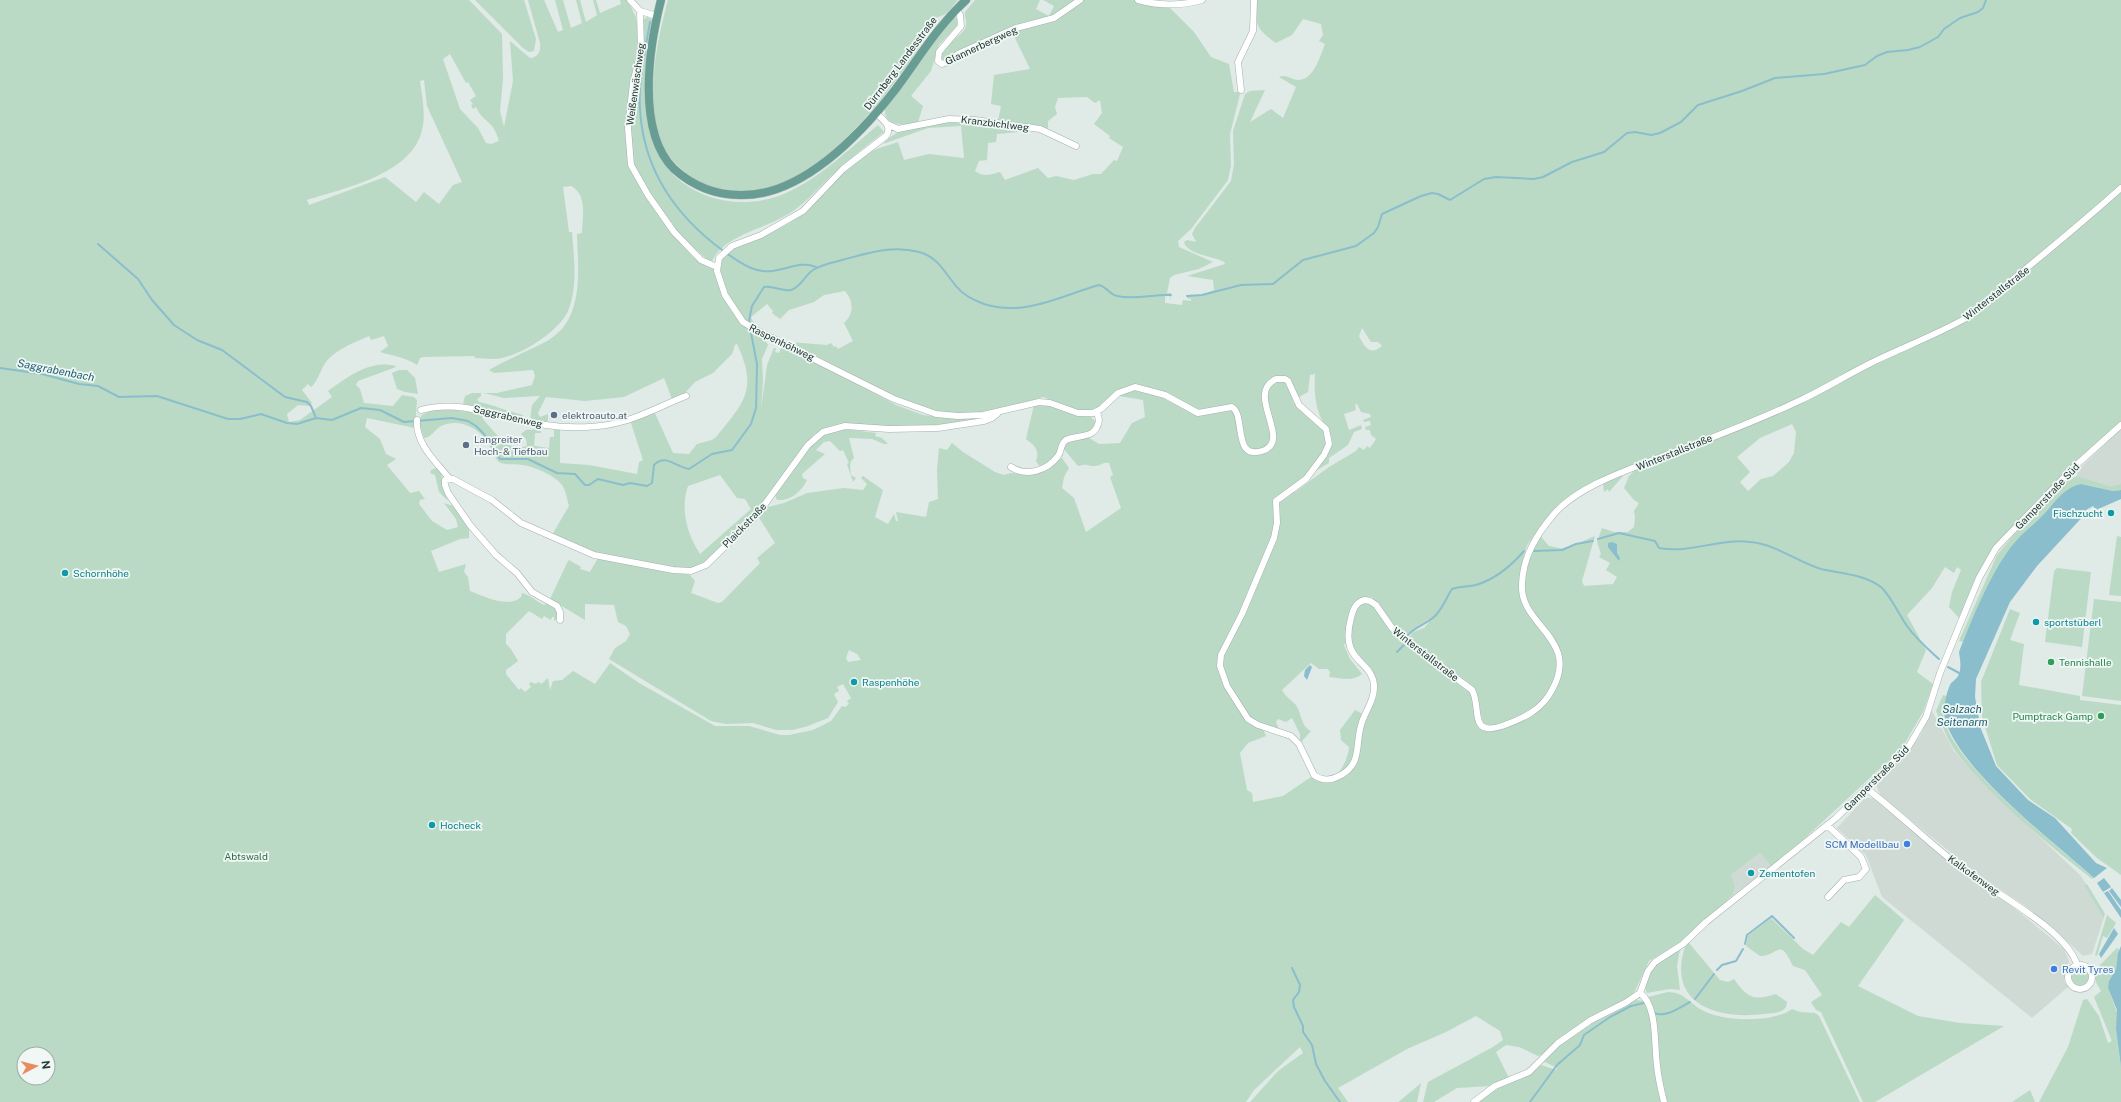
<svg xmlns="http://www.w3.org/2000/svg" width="2121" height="1102" viewBox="0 0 2121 1102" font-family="'Public Sans',sans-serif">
	<rect width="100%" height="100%" fill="#e0eae6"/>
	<!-- built -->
	<path fill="#cfdad5" d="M2121,429V484L2110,486L2077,476V471Z
		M1932,711L1954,751L1990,790L2081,876L2105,914L2092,954L2083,956L2055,930L2024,905L1977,874L1880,795L1876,784L1878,780L1906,755L1920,736Z
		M1865,798H1873L1892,812L1960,872L2008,903L2064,949L2069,961L2064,981L2068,987L2032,1018L1882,897L1866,855L1837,828Z
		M1760,853L1771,866L1733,895L1735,885L1731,875Z"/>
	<!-- green -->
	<path fill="#badac5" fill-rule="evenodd" d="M0,0H469L502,34L503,79L500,111L504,127L513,81L510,41L530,58C538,57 541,52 540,43L528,0H544L558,32L563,30L555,0H563L571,28L582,23L576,0H580L586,22L597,15L593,0H596L600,13L621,4L620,0H628L636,18L640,48L632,75L626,120L628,162L634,177L670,231L693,257L714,269C720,288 728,303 737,319L744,320C736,305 716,281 721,262C725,246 751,243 764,237C772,233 780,228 788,224C819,206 836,172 866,153C872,150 890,145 898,142L904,160L929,154L964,158L961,126L928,128L883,144C900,124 939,119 964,120C982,120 1001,125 1019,129V132L997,134L996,142L988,143L987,160L979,161L975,171C983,178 992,174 1000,172L1005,180L1038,168L1048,178L1056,176L1074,180L1093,174H1101L1114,160L1117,161L1123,147L1109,138L1110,136L1094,124L1102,113L1100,100L1095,103L1087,97L1058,98L1055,107L1057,114L1048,121V129L998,121L1001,106L991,104L994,75L1030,69L1012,32L1052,20L1071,9L1068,7L1051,18L1013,27L943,60L941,57C942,41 965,37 966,25C967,21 964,16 965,12L975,0H1040L1036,9L1049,16L1054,6L1043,0H1135L1169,7L1194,32L1211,57L1229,64L1234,92H1239L1240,94L1230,134L1231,166L1228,180L1191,229L1178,241L1179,247L1213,262L1199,269L1174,275L1170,278L1167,293H1171V300L1170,296H1165V303L1182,305L1183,300L1191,301V299L1187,298V295H1201L1214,290L1213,280L1187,276L1225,264L1224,262C1214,256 1187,255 1184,242L1187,240L1196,242L1192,234L1195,228L1231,181L1234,164L1233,131L1245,94L1250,91L1265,90L1250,122L1271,109L1283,118L1296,87L1279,77C1286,74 1290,79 1297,80C1314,81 1320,56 1325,44L1319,41L1323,35L1321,24L1303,19L1292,35L1276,43C1255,28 1256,25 1256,0H2121V421L2071,467L1997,542L1977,576L1959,618L1949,607L1952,592L1961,570L1957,567L1954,573L1945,567L1932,588L1907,615L1926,650L1917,672L1933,684L1923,712L1902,748L1789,853L1771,866L1760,853L1731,875L1735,885L1733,895L1686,938L1649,961L1635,991L1626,1000L1595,1014L1569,1032L1544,1054L1538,1056L1519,1047L1506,1045L1496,1052L1509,1078L1490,1086L1457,1088L1434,1102H1423L1428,1082L1493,1047L1503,1040L1500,1031L1476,1016L1446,1032L1407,1049L1338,1088L1348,1102H1250L1278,1071L1303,1053L1300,1047L1254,1090L1246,1102H0ZM450,54L466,83L468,82L476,96L470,100L473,104L471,105L473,109L476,107C483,123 493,119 499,141L491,144L486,143L478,128L460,109L443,59ZM424,80L427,106L462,182L453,185L439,204L424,192L416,202L385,177L309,205L307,200C345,188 412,174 422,130C426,115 422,96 420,81ZM571,186C588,194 582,219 582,233L577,234C578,270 585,320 547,341C528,351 508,359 489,370L494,373L533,370L535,376L532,385L497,393H484L504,398L540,396L532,405L530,421L545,423L548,420V414L540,417L538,413L546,397L585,401L624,397L664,378L672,399L684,394L695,382L713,373L732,354L735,345L737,344C758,389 745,402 716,437L712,440L697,444L689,454L673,453L654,411L631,423L643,460L639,462L637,474L589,465L560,463V430H554V437H550L549,448L534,446L535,433H541V429L526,430L521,434L526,439L527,446C510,451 500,439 490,427C486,422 481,419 481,412C465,409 435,405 421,416L419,424L424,438C431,438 435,429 441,426C458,418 479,427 488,443C492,449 493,456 499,462C507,466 514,463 523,465C535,467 554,475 562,485C566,491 567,499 569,506L552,535L597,553L623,559L685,569L697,568L704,564L755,513L814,434L831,426L845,423L881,426H922L955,424L977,420L976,418H946L923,415L896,405L783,344L779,353L775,352L776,348H774L767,365L761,409L763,382L762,359L768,345L763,337L756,333L758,327L752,320L751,317L767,304L773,311L772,313L780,319L789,310L814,302L824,295L845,291C854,301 854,314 844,323L853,341L838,349L836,346L834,347L831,343L827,345L790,342L897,398L941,412L965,414L983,412L1013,406L1043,397L1073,409L1088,411L1097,408L1115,392L1119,396L1143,400L1145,417L1132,423L1120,443L1099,444L1089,438L1069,441L1063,448L1078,466C1088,463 1087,466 1095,466C1100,466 1103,462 1109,463L1113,475L1110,477L1121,508L1086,532L1074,498L1062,488L1064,477L1069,468L1062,458L1040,472L1027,474L1011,473L1004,475L995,472L963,452L952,443L947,450L939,448L937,469L938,499L929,502L926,517L896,512L898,521H896L894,514L888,524L875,517L883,490L863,476L861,478L867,484L863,490L844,488L807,493L784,503L768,507L758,516L775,543L757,558L760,563L722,602L718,603L691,593L695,581L690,575L598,558L590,572L580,569L581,567L569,560L567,563L550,599L585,620V604L614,605L618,622L626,626L630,634L626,641L615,648L609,659L711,721L726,724L753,723L776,730H793L808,726L828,718L838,702L834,694L839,691L837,687L843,684L851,698L847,701L849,704L845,707L842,706L831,721L813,730L789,735H780L749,726H715L639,683L610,663L595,684L573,671L562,680L553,681L550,690L548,678L541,684L539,682L535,684L531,682L529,684L531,687L525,692L521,688L519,690L506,674V670L518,661L511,649L506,644V634L529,611L542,619L544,616L551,620L552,617H554V621L558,618V611L548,603L544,605C536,601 530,595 522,593L521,597C509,609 483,596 470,591L468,577L464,572L466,564L439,572L431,551L460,539L469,538V525L453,506L444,503L456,519L458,527L447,530L432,521L419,504L420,500L425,499L419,491L410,493L387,465L396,459L386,454L380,439L365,427L367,418L415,428L417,400L414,397L402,395L393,406L364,403L360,389L356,385L358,381L396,367L395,366C371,359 347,377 328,391L332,397L300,420L289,422L287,414L298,405L309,406L312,403L302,390L308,384L311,387C318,381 319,373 324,365C333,350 354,343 369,336L371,340L384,336L388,346L380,352C393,356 405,357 417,365L420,358L424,357L474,356L475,358C483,358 494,360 502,358C523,354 559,331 568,311C578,287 574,257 572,232H569L563,187ZM1362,328L1371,342H1378L1382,346C1370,356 1365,348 1359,336ZM1315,374C1314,389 1315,407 1322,420C1326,428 1333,433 1332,443C1331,453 1322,461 1317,470L1329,463V458L1348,445L1354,432L1362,429L1361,425L1349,430L1344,414L1356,410L1355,405L1357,404L1361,412L1370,414L1371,417L1363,420L1364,422L1370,421L1371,425L1365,427L1366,430H1370L1371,435L1376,439L1370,448L1367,446L1364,450L1359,447L1356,451L1329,467L1295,492L1290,490C1303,478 1337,448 1322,429C1315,419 1301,412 1292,401L1308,392L1310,375ZM1792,424L1796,432L1794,453L1789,462L1773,476L1761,479L1748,491L1740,482L1750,472L1737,457L1760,438ZM1626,470L1634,471L1629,476L1624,488L1634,500L1639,503L1634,511L1635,517L1634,527L1628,532H1614L1602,528L1597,542L1601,554L1599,557L1610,563L1606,570L1617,577L1613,584L1584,586L1582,581L1595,536L1564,549L1549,546L1542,538L1541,535C1528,549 1518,581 1525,600C1530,614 1543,622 1551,634C1570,662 1560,697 1532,715C1523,721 1495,735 1484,731C1469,726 1478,704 1471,693C1458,672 1413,653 1394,634C1384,624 1380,605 1364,603C1356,606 1354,613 1353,620C1343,665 1373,656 1377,684C1380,699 1368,710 1363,723C1360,734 1362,746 1359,756C1354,769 1340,784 1325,782C1320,782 1316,778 1311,777L1283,796L1253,802L1252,793L1247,790L1240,753L1248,743L1266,736L1263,729C1243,722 1222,689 1218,668L1221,666C1223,680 1241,713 1252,720C1260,726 1270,727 1279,729L1276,722L1278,719L1286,722L1292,718L1300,734V741L1301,742L1311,731C1300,726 1302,712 1295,704C1290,699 1285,696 1282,690L1311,663L1319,669H1328L1330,672L1329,677C1340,678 1353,682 1362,674L1350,659L1344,645C1353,632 1342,593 1372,597L1394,626L1406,638C1411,629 1420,626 1428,619L1430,621L1424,628L1413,632L1408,639L1474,689L1483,723C1496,734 1535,711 1544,700C1551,691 1557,679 1558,667C1559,639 1534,627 1523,605C1518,594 1520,577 1522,566C1524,560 1524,554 1526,548C1528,542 1535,536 1539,531C1564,496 1588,487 1626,470ZM720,475L737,498L745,499L751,509L700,554C687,534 680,509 688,486ZM849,650L857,654L861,660L848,662L846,658ZM24,1054H48V1078H24Z
		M475,0H524L536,39L534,51L529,52L523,48Z
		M668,0H958C954,4 949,12 943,15C937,18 934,18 929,24C924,31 923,42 918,49C873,118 768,247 679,167C638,130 655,47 668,0Z
		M647,17L653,20C652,45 651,69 650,93C650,104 647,116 649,126C659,190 729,218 786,193C820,178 849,149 878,125L884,132C866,146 848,160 832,175C816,190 802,208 781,218C759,230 722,237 711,263L682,237L665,216L637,172L632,158L630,128L642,21Z
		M953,17L958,18L957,26L939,45L931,71L911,96L923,106L918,122C906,125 883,128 885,108Z
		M399,370H407L415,378L418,394L405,392L397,389L392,373Z
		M472,393H481V396L477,399L479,402C495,405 508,412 523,415L522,417L463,404L465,396Z
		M1043,404L1078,416L1091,417L1096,422L1091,432L1072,436L1049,463L1040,467L1036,461C1040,450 1035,446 1026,439L1034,405Z
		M845,429L876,433L875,436L882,438L888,444H884L872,439L849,438L854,458C849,461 850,469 851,475L856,478L853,482L847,464L849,463L843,450L840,451L830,441L824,442L816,450L825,454L802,474L803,478L807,480C801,492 791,501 777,500L775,495L807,449L825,433Z
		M436,468L441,471L443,488L448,501L439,492L435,475L430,473L431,470Z
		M1621,475L1623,476L1609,492L1608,489L1604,492L1603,484Z
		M2077,476L2110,486L2121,484V490L2113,491L2081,484L2015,542L2003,559L1963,642L1959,641L1997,555L2012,537L2067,481Z
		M2117,536L2121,537V596L2109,595Z
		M2057,568L2091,572L2082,647L2045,642L2054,571Z
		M2094,599L2121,602V701L2082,696Z
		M2010,609L2020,613L2010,640L2024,644L2019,685L2080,696V700L2121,705V875L2097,858L2071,833L2072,829L2030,799L1997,765L1982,717L1981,682Z
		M1943,695L1947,696C1946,701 1942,708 1943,714C1949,763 2056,844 2094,878L2092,879C2044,841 1994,800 1956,752C1947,740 1942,724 1936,711Z
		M1355,710L1363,714C1359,737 1359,761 1337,775C1344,766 1348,757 1349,747L1341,740L1340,730Z
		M2087,884L2105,914L2103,917L2085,886Z
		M1875,895L1904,920L1858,986L1918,1016L1960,1023L2004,1026L1875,1102H1863L1821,1012L1816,1010L1811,1002L1822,995L1805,970L1793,966C1779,936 1779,956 1760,956L1746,946L1748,936L1771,918L1803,949L1813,955L1841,922L1849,927Z
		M2107,915L2116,923L2107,938L2103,936L2097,956L2095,955Z
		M1689,943L1720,980L1728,982L1734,979C1747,998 1754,1001 1776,994L1787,1002L1786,1007C1781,1014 1771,1013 1764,1014C1715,1020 1665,1003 1686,944Z
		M2117,948L2119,949L2116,969L2108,988L2118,1015L2116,1029L2121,1067V1102H2039L2068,1047L2083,1000L2087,999L2099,1016L2108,1043L2112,1041L2094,997L2101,991L2096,982L2094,971Z
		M1680,949L1677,966L1680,990L1670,989L1647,993C1638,971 1665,958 1680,949Z
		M2071 977a9 9 0 1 1 18 0a9 9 0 1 1-18 0Z
		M1668,992C1684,992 1689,1003 1702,1010C1723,1022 1773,1023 1792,1009L1800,1012L1815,1013L1819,1016L1860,1102H1666L1661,1081L1652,1008L1648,997Z
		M1636,1000L1644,1001L1650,1016L1662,1102H1477C1498,1084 1522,1082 1541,1065L1556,1070L1557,1068L1543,1061C1568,1034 1602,1015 1636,1000Z
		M1421,1083L1417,1102H1398L1401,1100Z
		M2030,1090L2035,1102H2012Z"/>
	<!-- water -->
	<path fill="#8bbecc" d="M2081,484L2113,491L2121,490V499L2096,510L2093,506L2086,510L2087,512L2037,566L2010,602L1976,679L1975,697L1981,729L1996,766L2028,800L2055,818L2096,863L2107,868L2094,878C2055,843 1952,765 1944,714C1943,708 1947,691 1950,685C1952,681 1957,679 1958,676C1962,669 1960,659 1959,652C1972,619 1992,569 2015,542C2024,532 2036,523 2046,512C2056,501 2065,487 2081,484Z
		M1612,542L1617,544V553L1620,558L1619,561L1608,547V543Z
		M1310,665L1312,667L1307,680L1304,676L1305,670Z
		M2104,878L2111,887L2103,892L2097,883Z
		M2112,888L2121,900V907L2109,891Z
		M2108,891L2121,910V918L2104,893Z
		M2114,928L2118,934L2101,958L2099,954Z
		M2121,946V1067L2116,1029L2117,1010L2108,988L2109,981L2116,969L2118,953Z"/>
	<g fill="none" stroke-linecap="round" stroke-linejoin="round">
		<!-- stream -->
		<path stroke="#8bbecc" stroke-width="2" d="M650,22C645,51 638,80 640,109C643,165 671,209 713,243C726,253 737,262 751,268C778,279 795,258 816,267
			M98,244L138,279L152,300L174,325L197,340L222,350L285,397L307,402L311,406L316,418
			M1187,296L1202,295L1241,285L1273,284L1303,260L1356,246L1374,233L1378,227L1382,214L1421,196L1432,193L1438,194L1450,200L1484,179L1496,177L1534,179L1543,177L1572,162L1604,152L1627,133L1635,132L1651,135L1660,133L1681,122L1698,105L1742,91L1775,78L1824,74L1865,65L1877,56L1887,52L1908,50L1920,47L1938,37L1944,29L1960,18L1978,12L1983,8L1986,0
			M749,321L752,306L764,287C773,285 782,292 791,290C801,287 805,275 813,270C822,264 832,263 842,260C869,253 891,245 919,252C937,256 945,273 956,286C963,295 973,300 984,304C1024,317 1060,296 1099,285C1107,287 1110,295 1117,296C1135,300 1153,294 1171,295
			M0,368L42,374L79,384L98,386L119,397L157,396L228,419H240L261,414L287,423L297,424L316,418L332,420L361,408L380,410L404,422L452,418L468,421L476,426L484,434L500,459H528L557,473L575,474L585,485H589L598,479L623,485L630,483L647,486L652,483L654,465C666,453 675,467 689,469L712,454L732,450L751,424L756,408L757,364L751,333
			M1598,539L1619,533L1655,541L1659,548C1690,554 1719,538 1750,542C1776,544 1797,562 1821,569C1842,574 1865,574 1882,588C1892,598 1899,615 1907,626C1916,639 1928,649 1939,659
			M1534,551L1562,550L1576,544L1593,541
			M1408,635C1413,628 1428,623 1435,616C1443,608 1446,598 1452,589C1460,586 1468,587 1476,585C1496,579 1511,566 1524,551
			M1397,652L1404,645
			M1948,667L1961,674
			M1745,944L1747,935L1772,916L1794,938
			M1292,968L1300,985L1299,992L1293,1000L1294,1007L1303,1026V1032L1312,1045L1316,1064L1325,1081L1340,1102
			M1717,970L1722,965L1736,961L1743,949
			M1695,999L1714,974
			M1654,1013C1666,1018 1679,1008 1690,1002
			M1530,1102L1557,1065L1580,1045L1584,1035L1610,1017L1631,1006L1644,1003"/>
		<!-- minor casing -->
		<g stroke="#a3b1ad" stroke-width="7">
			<path id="minor" d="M630,0L640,11L657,16
				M1138,0C1160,6 1181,6 1202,0
				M956,9L960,15L961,26L939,52L938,61L942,64L948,62L958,54L1016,28L1054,18L1080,0
				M640,11L641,51L633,83L628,128L631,165L648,195L674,232L701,260L717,267
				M1241,90L1238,62L1253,31L1254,0
				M876,113C883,120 893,126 886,136L843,169L803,211L761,235L732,246L719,258L717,271L725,295L743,322L758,331L894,399L936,414L958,416L983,415L1039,402L1050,403L1078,413H1093L1101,409L1118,393L1135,387L1165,395L1198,413L1232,407C1246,415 1232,460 1262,451C1294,441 1244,394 1276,379H1285L1288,381L1299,405L1326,429L1329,444L1324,455L1306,479L1276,501L1277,523L1274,538L1242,614L1221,655L1220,666L1227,686L1248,719L1258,725L1291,736L1299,744L1314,775C1321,780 1329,781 1337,777C1364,765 1354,745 1362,722C1366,710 1375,699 1374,685C1372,659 1339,663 1351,618C1353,609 1356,602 1365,600L1370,601L1376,605L1392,628L1403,638L1472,690C1482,708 1468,737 1502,726C1522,719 1542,710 1552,690C1581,638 1519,626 1522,584C1523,557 1536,535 1554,514C1579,485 1631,469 1666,455C1712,438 1759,420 1803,399C1828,387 1852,372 1877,360C1906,346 1938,334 1966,318C1982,308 1997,293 2012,280C2049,250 2085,220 2121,188
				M887,124L898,129L949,119L975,120L1040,129L1076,146
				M421,410C465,398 503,420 546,425C570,429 601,428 624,421C645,415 665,404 686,396
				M417,420C415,443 436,462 449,478
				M1011,467C1026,477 1047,471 1058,456C1062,451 1060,444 1066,440C1079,434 1096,440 1099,420L1097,412
				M560,620V612L557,606L532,592L517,573L496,555L470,525L448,493L445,485V480L453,479L492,500L521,523L594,555L673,570L691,571L706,565L752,520L765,504L808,445L823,432L845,426L889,429L938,428L984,421L992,418L997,414
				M1866,788C1900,814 1930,844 1964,870C1992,891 2068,931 2077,965
				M1827,825L1861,857L1866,869L1859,877L1844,880L1828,897
				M2068 977a12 12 0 1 1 24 0a12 12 0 1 1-24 0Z
				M1640,993L1648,971L1655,962L1683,944L1706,922L1836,818L1909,746L1926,717L1940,673L1979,578L1996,548L2073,468L2121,425
				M1640,993C1658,1006 1654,1046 1657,1065C1658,1078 1661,1090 1664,1102
				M1474,1102L1495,1086L1529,1072L1558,1043L1591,1020L1625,1003L1640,993"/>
		</g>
		<!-- major casing -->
		<g stroke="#bdc4c2" stroke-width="9">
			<path id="major" d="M661,0C649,47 636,131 674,169C693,186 714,195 740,195C801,197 860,135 895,90C919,58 936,28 966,0"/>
		</g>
		<!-- minor -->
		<use href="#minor" stroke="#fff" stroke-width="6"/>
		<!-- major -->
		<use href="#major" stroke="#679d93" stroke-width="8"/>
	</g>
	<!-- markers -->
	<g fill="#5c6f8a" stroke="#f0f7f4" stroke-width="1.5">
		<circle cx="554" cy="415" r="4"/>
		<circle cx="466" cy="445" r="4"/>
	</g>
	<g fill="#0f9aa8" stroke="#f0f7f4" stroke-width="1.5">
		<circle cx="2111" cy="513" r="4"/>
		<circle cx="65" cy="573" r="4"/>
		<circle cx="2036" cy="622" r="4"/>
		<circle cx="854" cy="682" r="4"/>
		<circle cx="432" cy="825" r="4"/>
		<circle cx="1751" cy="873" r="4"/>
	</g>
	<g fill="#2e9e5b" stroke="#f0f7f4" stroke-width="1.5">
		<circle cx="2051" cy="662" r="4"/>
		<circle cx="2101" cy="716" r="4"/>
	</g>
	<g fill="#3f7fe0" stroke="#f0f7f4" stroke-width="1.5">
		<circle cx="1907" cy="844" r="4"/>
		<circle cx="2054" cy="969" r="4"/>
	</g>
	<g text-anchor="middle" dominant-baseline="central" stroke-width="3.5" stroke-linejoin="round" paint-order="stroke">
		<!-- street labels -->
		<g font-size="10" fill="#223935" stroke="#f0f7f4">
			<text transform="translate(981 45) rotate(-25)">Glannerbergweg</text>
			<text transform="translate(900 63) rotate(-53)">Dürrnberg Landesstraße</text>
			<text transform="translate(635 84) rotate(-82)">Weißenwäschweg</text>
			<text transform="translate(995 123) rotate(7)">Kranzbichlweg</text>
			<text transform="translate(1996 293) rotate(-38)">Winterstallstraße</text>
			<text transform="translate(782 342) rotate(26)">Raspenhöhweg</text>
			<text transform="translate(508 416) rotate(13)">Saggrabenweg</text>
			<text transform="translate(1674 452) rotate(-22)">Winterstallstraße</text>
			<text transform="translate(2047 496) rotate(-46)">Gamperstraße Süd</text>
			<text transform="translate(744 525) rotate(-46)">Plaickstraße</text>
			<text transform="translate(1426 654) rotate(38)">Winterstallstraße</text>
			<text transform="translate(1876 778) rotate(-45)">Gamperstraße Süd</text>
			<text transform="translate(1974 875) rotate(36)">Kalkofenweg</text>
		</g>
		<!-- service labels -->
		<g font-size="10" fill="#4e5e75" stroke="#f0f7f4" text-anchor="start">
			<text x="562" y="415">elektroauto.at</text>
			<text x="474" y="439">Langreiter<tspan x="474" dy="12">Hoch- &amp; Tiefbau</tspan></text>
		</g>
		<!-- culture labels -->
		<g font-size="10" fill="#0d838f" stroke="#f0f7f4" text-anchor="start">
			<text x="2103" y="513" text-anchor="end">Fischzucht</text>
			<text x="73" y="573">Schornhöhe</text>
			<text x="2044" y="622">sportstüberl</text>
			<text x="862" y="682">Raspenhöhe</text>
			<text x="440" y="825">Hocheck</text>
			<text x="1759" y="873">Zementofen</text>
		</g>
		<!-- leisure labels -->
		<g font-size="10" fill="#27864d" stroke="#f0f7f4" text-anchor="start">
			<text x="2059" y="662">Tennishalle</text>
			<text x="2093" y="716" text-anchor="end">Pumptrack Gamp</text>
		</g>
		<!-- shop labels -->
		<g font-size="10" fill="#366cbe" stroke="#f0f7f4" text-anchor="end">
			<text x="1899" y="844">SCM Modellbau</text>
			<text x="2062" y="969" text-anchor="start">Revit Tyres</text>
		</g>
		<!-- park labels -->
		<g font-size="10" fill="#2f6e4b" stroke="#f0f7f4">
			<text x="246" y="856">Abtswald</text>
		</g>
		<!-- water labels -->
		<g font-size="11" font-style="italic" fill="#205f71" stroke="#f0f7f4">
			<text transform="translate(56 370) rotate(11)">Saggrabenbach</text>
			<text x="1962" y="709">Salzach<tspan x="1962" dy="13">Seitenarm</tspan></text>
		</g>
	</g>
	<!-- north arrow -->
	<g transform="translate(36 1066) rotate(83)"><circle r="19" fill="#f0f7f4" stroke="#9eaba8"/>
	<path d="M0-3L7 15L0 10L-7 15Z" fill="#e98a5f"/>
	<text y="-6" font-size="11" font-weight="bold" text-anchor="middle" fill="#223935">N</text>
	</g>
</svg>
